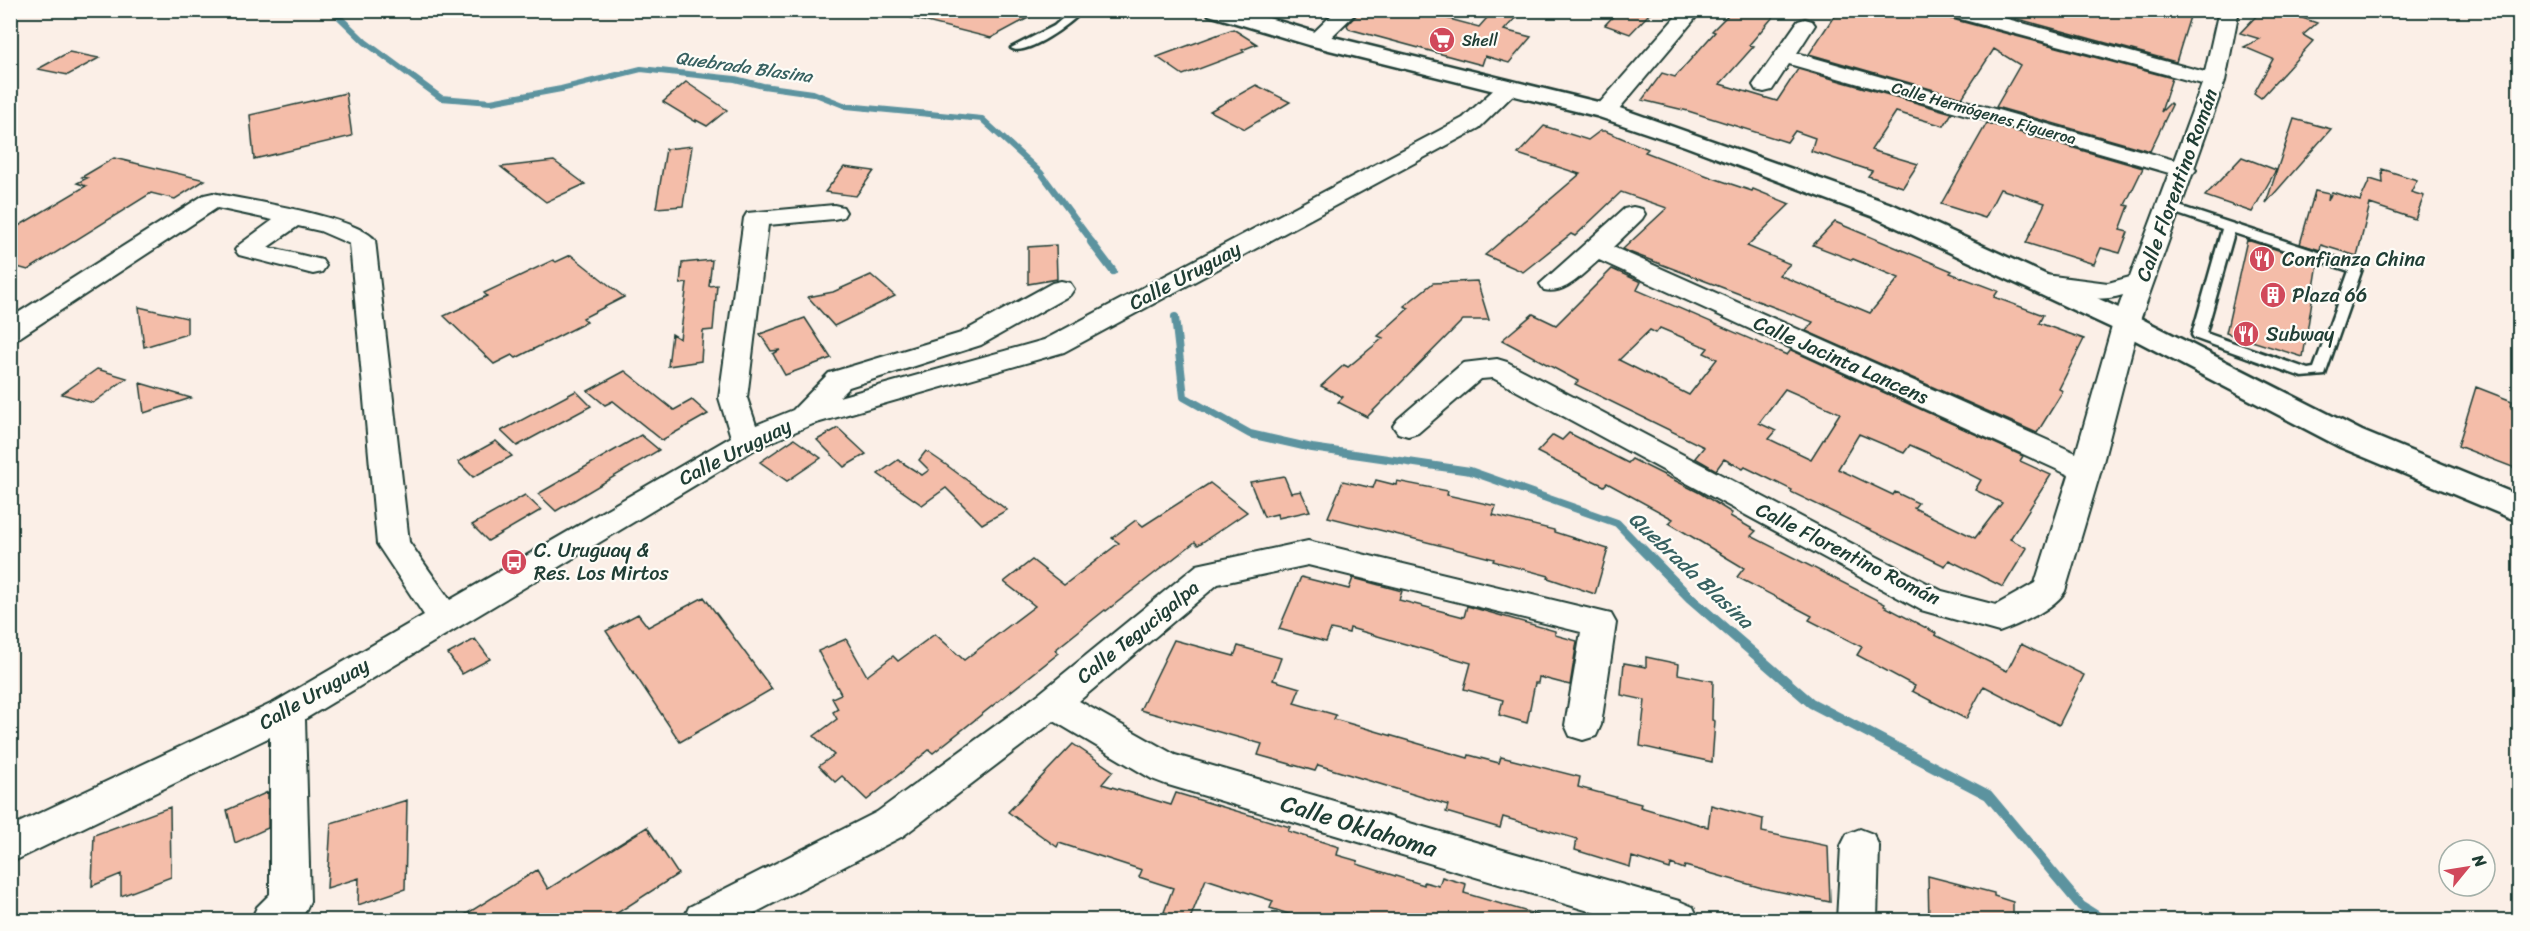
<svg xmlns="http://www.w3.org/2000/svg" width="2530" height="931" viewBox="0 0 2530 931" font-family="Sriracha,sans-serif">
	<rect width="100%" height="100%" fill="#fbefe7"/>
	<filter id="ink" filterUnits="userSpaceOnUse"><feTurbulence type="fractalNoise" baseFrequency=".0167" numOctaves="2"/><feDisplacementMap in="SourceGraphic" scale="12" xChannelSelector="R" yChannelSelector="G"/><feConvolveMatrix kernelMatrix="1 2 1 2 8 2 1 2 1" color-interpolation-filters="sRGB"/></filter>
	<g filter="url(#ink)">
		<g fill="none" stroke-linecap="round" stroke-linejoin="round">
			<!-- stream-far2 -->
			<path stroke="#5c939f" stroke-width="6" d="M332,10L365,42L441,98L491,102L561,89L641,69L735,79L763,86L813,93L846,106L982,119L1041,173L1093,243"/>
			<!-- stream-far1 -->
			<path stroke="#5c939f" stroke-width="8" d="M1091,242L1113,271
				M1175,317L1184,397L1250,434L1312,448L1470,471L1617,523L1641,548"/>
			<!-- stream -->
			<path stroke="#5c939f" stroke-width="10" d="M1640,547L1690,598L1811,703L1988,795L2081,906L2103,920"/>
		</g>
		<!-- building -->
		<path fill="#f4bda9" stroke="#1f3d34" stroke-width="1.5" fill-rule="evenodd" d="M912,10H1043L991,38L911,18Z
			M1361,10H1416L1479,27L1494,10H1523L1504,30L1531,37L1509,63L1485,56L1482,65L1349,29L1347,25Z
			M1619,10H1653L1630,34L1605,25Z
			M1733,10H1779L1749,45L1754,46L1720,84L1777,101L1798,69L1952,113L1944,126L1896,112L1871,150L1918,164L1903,187L1868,176L1872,171L1811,151L1815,138L1795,131L1787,142L1688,111L1642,100L1662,73L1675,77L1715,32L1712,31Z
			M1838,10H1937L1941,16L2172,78L2161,112L2170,103L2172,105L2150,151L1996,107L2020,65L1994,49L1962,98L1809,54Z
			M1985,10H2070L2092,16L2093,10H2192L2176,62Z
			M2262,10H2279L2317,23L2303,35L2313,41L2261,98L2254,93L2273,59L2244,47L2260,39L2240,33Z
			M1233,29L1257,44L1242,50L1244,52L1183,75L1157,57Z
			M69,52L99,58L68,75L38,69Z
			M686,82L727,110L707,126L696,120V122L663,102Z
			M1256,85L1290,102L1245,129L1210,111Z
			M346,93L352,136L254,159L250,115Z
			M2294,119L2331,129L2266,203Z
			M1987,123L2143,168L2125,205L2129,206L2120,230L2128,232L2120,253L2101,248L2094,264L2026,243L2045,203L2000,189L1985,218L1941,204Z
			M1544,126L1588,140L1600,131H1605L1648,149L1645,152L1713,178L1752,191L1753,189L1790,204L1747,246L1790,264L1779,275L1870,313L1899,278L1853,259L1852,260L1813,245L1835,222L1952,271L1950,273L1998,291L1994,297L2043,315L2039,323L2084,339L2059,389L2063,391L2037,433L1806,331L1813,322L1629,252L1623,249L1667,208L1621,192L1575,236L1571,234L1523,272L1485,255L1580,174L1518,154Z
			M692,146L683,206L656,208L666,149Z
			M2242,157L2276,170L2252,212L2205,196Z
			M114,158L205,180L175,199L151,193L28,270L10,265V231L86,186L77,183L87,178L82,177Z
			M554,161L585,184L546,202L501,167Z
			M844,167L874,171L856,196L825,192Z
			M2382,169L2417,180L2411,192L2424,196L2415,219L2370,204L2357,256L2321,245L2320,250L2300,244L2315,191L2329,194L2328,201L2332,192L2360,201L2370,179L2383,183Z
			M2247,240L2318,263L2303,357L2226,333Z
			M1056,245L1057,279L1028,284V247Z
			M571,255L624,297L583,318L587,322L516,358L512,355L494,364L444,316L487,296L484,293L553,260L556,262Z
			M712,260L709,286L717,285L713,330L703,331L701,361L668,366L672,334L680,339L687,283L680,284L682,263Z
			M1612,269L1641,282L1637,290L1787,355L1791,350L2023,456L2020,461L2051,475L2010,539L2027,548L2003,587L1949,560L1945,566L1791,492L1792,490L1745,467L1743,469L1724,459L1716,470L1695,458L1704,447L1575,384L1578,381L1502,340L1533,314L1556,325ZM1660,328L1708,348L1704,353L1717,359L1689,395L1619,360L1650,330L1656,333ZM1785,389L1840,413L1811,459L1769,439L1776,431L1759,423ZM1859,434L1904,453L1910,445L1926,452L1981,480L1975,490L2002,503L1975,538L1914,508L1918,503L1895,492L1893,495L1838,469Z
			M871,275L895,296L834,326L808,297L833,292Z
			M1477,281L1489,320H1463L1367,417L1338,402L1343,397L1321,386L1344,365L1348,367L1383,338L1378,336L1409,308L1404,306L1433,283Z
			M139,307L187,318V334L144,347Z
			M805,318L831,358L785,375L773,354L780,350L771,351L760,334Z
			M97,369L127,378L93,403L62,394Z
			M625,371L674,410L692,400L708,414L662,440L613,401L605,405L588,391Z
			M140,383L191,398L144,413Z
			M2476,387L2512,401L2511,408L2520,411V470L2458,446Z
			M576,391L591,406L517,446L501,431Z
			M838,428L866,454L844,467L817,440Z
			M1569,433L1628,463L1632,459L1700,493L1732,513L1730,516L1756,531L1751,536L1885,604L1884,606L1936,633L1935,635L2007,671L2021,644L2084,675L2059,725L1984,686L1966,719L1912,691L1915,686L1857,655L1862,647L1809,620L1812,616L1737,577L1744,568L1669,523L1673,519L1607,483L1604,486L1537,452L1553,435L1562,440Z
			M641,435L659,450L556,511L538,494Z
			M794,439L821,458L787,481L760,462Z
			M496,441L512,456L473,477L458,462Z
			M926,451L945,464L1007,510L982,524L946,488L922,505L878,474L898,460L922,475L929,470L919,460Z
			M1284,476L1291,493L1301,491L1310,511L1278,518L1277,514L1264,517L1250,482Z
			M1376,480L1396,485L1397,481L1448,491L1447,495L1496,506L1493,515L1554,530V532L1608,549L1595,594L1548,578L1549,576L1493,561L1494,559L1328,517L1343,481L1373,488Z
			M1210,483L1247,512L1198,545L1195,542L1106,611L1105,610L1055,650L1059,653L933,753L929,750L867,800L842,776L835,782L819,766L834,755L814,736L837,719L833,712L838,709L832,698L841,694L818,651L846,639L867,676L893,656L898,661L935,634L964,660L1035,606L1004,582L1032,560L1064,585L1119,543L1112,538L1136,520L1143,526Z
			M525,495L541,510L488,541L472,525Z
			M1301,577L1349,589L1353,578L1402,591L1399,600L1464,617L1467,606L1555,631V635L1577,641L1570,685L1539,677L1538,683H1535L1527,723L1499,715L1503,700L1464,689L1471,663L1350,628L1349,633L1331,629L1326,642L1279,629Z
			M704,597L772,689L680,742L606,631L638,614L648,627Z
			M475,639L490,659L462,674L448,654Z
			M1174,640L1234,656L1238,646L1281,658L1273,680L1300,688L1294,703L1336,715L1334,719L1468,758L1469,755L1499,763L1501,757L1580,777L1578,787L1641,804L1640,807L1708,827L1711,805L1763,819L1762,832L1828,846L1830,902L1762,888L1685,866L1684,869L1671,864L1670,869L1632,857L1630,867L1575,850L1577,839L1503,817L1500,828L1446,812L1448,805L1318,765L1315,771L1258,755L1262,744L1140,710Z
			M1646,657L1679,664L1678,674L1713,681L1712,720L1715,721L1712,762L1640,746L1645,700L1621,695L1624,663L1646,667Z
			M1073,744L1113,771L1102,784L1171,805L1176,793L1290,827L1288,831L1339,847L1337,855L1358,861L1357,864L1424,885V882L1439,886L1442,877L1466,884L1464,893L1538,915L1537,921H1310L1270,908L1273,901L1206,879L1189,921L1164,912L1173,888L1139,877L1142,870L1059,843L1057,847L1008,812Z
			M268,792V828L235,843L227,810Z
			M407,800L405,889L358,905L359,878L327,888L331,823Z
			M170,807L171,877L121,896V874L92,886L94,835Z
			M647,827L678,874L605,921H455L537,870L548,889Z
			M1928,876L1994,893V896L2013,902V921H1929Z"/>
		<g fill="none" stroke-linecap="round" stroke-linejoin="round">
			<!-- service casing -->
			<g stroke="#1f3d34" stroke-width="5">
				<path id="service" d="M1072,10H1083C1073,23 1024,58 1011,48L1054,26Z
					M2170,203L2361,266L2362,269L2325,375L2302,377L2194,338L2192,335L2222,229L2166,210V204ZM2234,233L2349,271L2314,368L2308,369L2206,333Z"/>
			</g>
			<!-- minor casing -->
			<g stroke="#1f3d34" stroke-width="4">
				<path id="minor" d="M1337,10H1359L1324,44L1317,46L1310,44L1307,40L1310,36Z
					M1939,10H1974L2205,72L2219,10H2239L2225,81L2194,168L2196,170L2192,175L2139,323L2101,470L2065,591C2056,608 2017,626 1999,632L1921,610L1493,378L1481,379L1418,433L1408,436L1398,433L1393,426L1398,419L1463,363L1497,359L1507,362L1942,591L1996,605L2035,583L2069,475L1599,260C1583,273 1566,295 1544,290L1540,284L1624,209L1633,207L1642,209L1645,214L1642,219L1613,247L2076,453L2113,323L2123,295C2094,304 2057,295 2028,288L2024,282L2028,276L2037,274L2108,283L2130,277L2169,173L1789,64L1772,90L1764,92L1756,90L1753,85L1798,21L1805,19L1812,21L1815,25L1797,53L2174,160L2202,84L1942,14Z
					M1686,11L1693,13L1696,17L1693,21L1613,116L1605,118L1597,116L1594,111L1597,106L1679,13Z
					M1509,81L1517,83L1520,88L1479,128L1064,352L813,424L757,448L305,719L310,901L304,914L297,920H251L257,907L270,894V737L10,863V827L275,702L424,615L377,544L350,244L320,231L298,226L268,247L322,260L326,266L322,272L313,274L239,255L235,250L239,245L273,220L217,208L20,337L10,340V318L204,195L213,193C245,200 358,217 375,240L409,542L450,600L731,437L719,398L744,218L747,213L834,205L843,207L846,212L843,217L834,219L768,225L747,398L756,425L793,410L829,373L961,333L1052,283L1061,281L1070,283L1074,289L1070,295L981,345L849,387L839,397L1044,340L1463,118L1501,83Z
					M1308,541L1611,614L1616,623L1601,725L1596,736L1583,740L1570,736L1565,725L1581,632L1308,565L1218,584L1079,701L1175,755L1679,901L1693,907L1699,920H1619L1165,784L1152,779L1054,721L903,836L741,920H683L689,907L877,812L1040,693L1197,565Z
					M1860,829L1873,834L1879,846L1877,920H1837L1841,846L1847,834Z"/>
			</g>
			<!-- tertiary casing -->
			<g stroke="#1f3d34" stroke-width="5">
				<path id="tertiary" d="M1206,10H1242L1325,35L1614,106L1894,205L2136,316L2362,431L2520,496V522L2340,447L2116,330L1874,217L1685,146L1596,116L1309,45L1209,15Z"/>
			</g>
			<!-- service -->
			<use href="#service" fill="#fdfcf7" fill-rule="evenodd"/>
			<!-- minor -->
			<use href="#minor" fill="#fdfcf7" fill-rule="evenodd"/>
			<!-- tertiary -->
			<use href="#tertiary" fill="#fdfcf7" fill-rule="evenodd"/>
		</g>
	</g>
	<!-- icons -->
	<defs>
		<g id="supermarket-disc" transform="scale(1.35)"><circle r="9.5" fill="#d1495b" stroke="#fdfcf7"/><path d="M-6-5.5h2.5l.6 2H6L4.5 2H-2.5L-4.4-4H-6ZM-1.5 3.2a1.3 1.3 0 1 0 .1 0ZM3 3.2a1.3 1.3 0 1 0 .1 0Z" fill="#fff"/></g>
		<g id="restaurant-disc" transform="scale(1.35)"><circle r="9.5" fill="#d1495b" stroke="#fdfcf7"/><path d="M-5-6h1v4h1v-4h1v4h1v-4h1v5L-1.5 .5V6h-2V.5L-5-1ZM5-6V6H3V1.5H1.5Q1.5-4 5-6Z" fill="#fff"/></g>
		<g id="building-disc" transform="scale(1.35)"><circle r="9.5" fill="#d1495b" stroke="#fdfcf7"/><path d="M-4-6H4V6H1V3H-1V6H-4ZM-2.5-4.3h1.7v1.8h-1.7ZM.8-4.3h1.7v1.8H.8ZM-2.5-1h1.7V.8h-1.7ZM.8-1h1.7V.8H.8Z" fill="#fff"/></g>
		<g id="bus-disc" transform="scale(1.35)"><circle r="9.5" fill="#d1495b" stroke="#fdfcf7"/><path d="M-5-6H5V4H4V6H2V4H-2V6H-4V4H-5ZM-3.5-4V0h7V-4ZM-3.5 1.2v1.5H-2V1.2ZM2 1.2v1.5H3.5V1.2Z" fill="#fff"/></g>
	</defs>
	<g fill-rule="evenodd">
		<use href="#supermarket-disc" x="1442" y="40"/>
		<use href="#restaurant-disc" x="2262" y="259"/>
		<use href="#building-disc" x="2273" y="295"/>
		<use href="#restaurant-disc" x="2246" y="334"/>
		<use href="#bus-disc" x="514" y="562"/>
	</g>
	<g text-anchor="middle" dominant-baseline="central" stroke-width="4.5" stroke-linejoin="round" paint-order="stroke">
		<!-- far-poi labels -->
		<g font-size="16" fill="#1f3d34" stroke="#fdfcf7" text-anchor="start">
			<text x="1462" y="40">Shell</text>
		</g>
		<!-- far-street labels -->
		<g font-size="16" fill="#1f3d34" stroke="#fdfcf7">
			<text transform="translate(1984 113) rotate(16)">Calle Hermógenes Figueroa</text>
		</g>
		<!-- far-water labels -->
		<g font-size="18" font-style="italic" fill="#386161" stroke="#fdfcf7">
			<text transform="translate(744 67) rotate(8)">Quebrada Blasina</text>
		</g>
		<!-- street labels -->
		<g font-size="20" fill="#1f3d34" stroke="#fdfcf7">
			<text transform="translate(2177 185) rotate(-70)">Calle Florentino Román</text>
			<text transform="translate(1185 276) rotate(-28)">Calle Uruguay</text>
			<text transform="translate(1841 360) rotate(24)">Calle Jacinta Lancens</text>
			<text transform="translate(735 452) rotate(-27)">Calle Uruguay</text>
			<text transform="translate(1848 554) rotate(27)">Calle Florentino Román</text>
			<text transform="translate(1138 632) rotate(-39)">Calle Tegucigalpa</text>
			<text transform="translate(314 694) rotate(-30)">Calle Uruguay</text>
		</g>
		<!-- poi labels -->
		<g font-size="20" fill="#1f3d34" stroke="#fdfcf7" text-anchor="start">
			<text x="2282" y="259">Confianza China</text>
			<text x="2292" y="295">Plaza 66</text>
			<text x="2266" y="334">Subway</text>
			<text x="534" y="550">C. Uruguay &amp;<tspan x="534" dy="23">Res. Los Mirtos</tspan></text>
		</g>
		<!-- water labels -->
		<g font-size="21" font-style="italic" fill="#386161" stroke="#fdfcf7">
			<text transform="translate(1691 570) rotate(43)">Quebrada Blasina</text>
		</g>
		<!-- near-street labels -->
		<g font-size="24" fill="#1f3d34" stroke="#fdfcf7">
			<text transform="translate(1359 826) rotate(17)">Calle Oklahoma</text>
		</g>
	</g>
	<!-- margin -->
	<rect width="2530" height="931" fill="none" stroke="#fdfcf7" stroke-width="36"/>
	<rect x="18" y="18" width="2494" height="895" fill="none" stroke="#1f3d34" stroke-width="2" filter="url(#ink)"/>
	<!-- north arrow -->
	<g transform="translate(2467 868) rotate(60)"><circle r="28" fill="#fdfcf7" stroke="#a4b0a9" stroke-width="1.5"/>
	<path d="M0-4.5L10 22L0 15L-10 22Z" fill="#d1495b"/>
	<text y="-9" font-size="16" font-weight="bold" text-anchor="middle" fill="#1f3d34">N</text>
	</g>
</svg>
